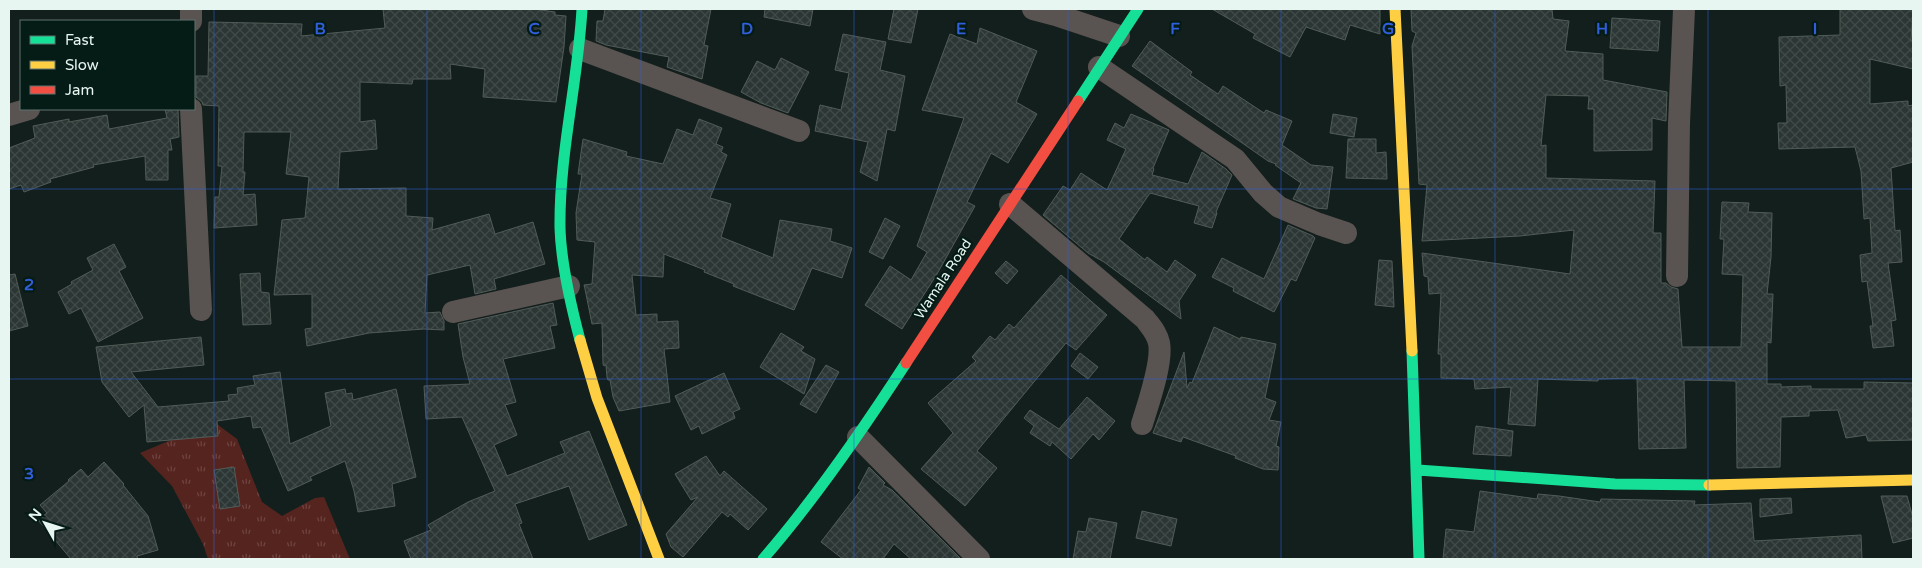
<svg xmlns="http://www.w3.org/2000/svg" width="1922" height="568" viewBox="0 0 1922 568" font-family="'Varela Round',sans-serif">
	<defs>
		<pattern id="grass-tufts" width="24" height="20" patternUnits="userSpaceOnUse" patternTransform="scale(1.25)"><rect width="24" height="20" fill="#56241f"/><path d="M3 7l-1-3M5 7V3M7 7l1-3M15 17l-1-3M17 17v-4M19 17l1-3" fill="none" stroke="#6e4440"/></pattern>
		<pattern id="building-cross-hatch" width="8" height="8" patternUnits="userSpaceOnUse" patternTransform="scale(1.25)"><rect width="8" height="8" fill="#2c3634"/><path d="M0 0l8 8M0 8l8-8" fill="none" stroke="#404a48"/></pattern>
	</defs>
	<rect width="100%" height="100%" fill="#131f1c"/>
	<!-- grass -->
	<path fill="url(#grass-tufts)" d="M214,422L237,439L262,502L282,516L315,498L324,497L350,559H208L203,544L172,486L140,453Z"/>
	<!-- building -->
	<path fill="url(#building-cross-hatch)" stroke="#515c59" d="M383,9H534L555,12V15L566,16L564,47L556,102L483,97L485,69L450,64L451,79H413L412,84L360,82V122L375,120L377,149L340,152L338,189L406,188V216L433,218L432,230L489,214L495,234L533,222L545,264L494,279L496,289L475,294L470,265L427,275L425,313L440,312L444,321V330L424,329L369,333L307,346L305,329L312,328V294L274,295L282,220L305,218L309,177L286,174L291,132H244L243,172H245L243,195L255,194L257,225L214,228L215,197H219L222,166H218L219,106L203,105L202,102L196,97V76H208L209,22L302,24L301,36L385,28Z
		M605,9H711L704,45L708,46L702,79L667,67L669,57L606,45L596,41L597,21H603Z
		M765,9H813L810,26L764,17Z
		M894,9H918L911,43L888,39Z
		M1212,9H1380V34L1350,25L1345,40L1306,27L1290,57L1253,38L1255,34Z
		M1411,9H1552L1553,19L1569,21L1565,51L1603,54V80L1667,92L1666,121L1652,118V150L1594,151V109H1588L1589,96L1546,95L1541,146L1546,145V178L1655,181L1653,233H1661V283H1666L1671,287L1678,289L1682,347H1741L1743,275L1722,274L1724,239H1720L1722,202L1749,203L1748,212L1772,213L1771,257L1767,294H1773L1771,343L1767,342V384H1781V387L1811,386V389H1864V382L1913,383V440L1868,441L1866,435L1846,438L1838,410L1809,411V416L1781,417L1780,467L1737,468L1736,381L1684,380L1686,448L1639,449L1637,378L1598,379V381L1538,379L1535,426L1508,424L1511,387L1475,389L1474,379L1441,378V354H1438L1441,293L1429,294L1428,277L1424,276L1422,253L1570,274L1574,230L1520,236L1422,241L1427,185L1419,184L1412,46L1416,33L1412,31Z
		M1840,9H1913L1911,40L1913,41V69L1870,59V104L1908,101V106L1913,105V162L1891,168L1895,231L1900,230L1902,262L1888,263L1896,320L1891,321L1894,346L1873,348L1870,326H1873L1867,281L1862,282L1860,255L1872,253L1870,218L1864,219L1861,171L1855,147L1779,149L1778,123H1787L1786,85L1780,86L1779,37L1840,35Z
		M1612,18L1660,21L1658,51L1610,48Z
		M980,28L1037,51L1016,102L1037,114L1008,163L991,153L967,202L975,206L937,274L902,329L865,305L890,266L911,280L927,252L917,246L964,118L922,110L950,34L977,44Z
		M843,34L886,42L880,70L905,76L895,131L887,129L877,181L860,172L868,142L815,131L820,105L841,110L849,73L835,70Z
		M1150,41L1192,72L1190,75L1218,94L1223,86L1264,113L1266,110L1292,121L1282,145L1311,165L1333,167L1327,209L1316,208L1293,199L1301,183L1275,165L1276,164L1268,161L1132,66Z
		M781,58L809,72L788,113L761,103L741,92L757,61L775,70Z
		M165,109H178L179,137L170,139L172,150H168V180H146L145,156L93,165L94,167L50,179L51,182L24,192L21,185L9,189V148L35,138L33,126L69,119V122L107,115L109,129L167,118Z
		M1131,114L1169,130L1153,168L1154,169L1152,175L1188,184L1202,152L1226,169L1232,175L1216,212L1217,213L1212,228L1194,223L1199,206L1150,193L1119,239L1145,260L1147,257L1167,272L1175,260L1196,275L1179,301L1181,319L1104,262L1088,253L1043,215L1063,186L1070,190L1081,173L1107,190L1126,149L1107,140L1115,123L1124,128Z
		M1333,114L1357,118L1354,137L1330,133Z
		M699,119L722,128L716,144L723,147L721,152L727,155L710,198L731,204L721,237L773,258L780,220L832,229L830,241L852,248L842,278L812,268L794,310L733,286L734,284L704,272L705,270L664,254L663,277L632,275L636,315L657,314V322L678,321L679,348L664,349L670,402L619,411L613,397L610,380H608L607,377L606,365L604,366L603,364L602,323L592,324L585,289L584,285L592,284L595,242L577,240L576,213L582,174H578L583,139L627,152L626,156L663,164L677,129L693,135Z
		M1348,139H1376V153L1386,152L1387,179L1346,178Z
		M885,218L900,226L883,259L869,252Z
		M1288,225L1313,236L1315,238L1296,281L1291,279L1274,312L1233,291L1234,288L1212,277L1222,258L1264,279Z
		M114,244L126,267L119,271L143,318L98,342L81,308L69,314L58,292L72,284L71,282L93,270L87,258Z
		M1379,260L1392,261L1394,307L1375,305Z
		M1006,261L1018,271L1007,284L995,273Z
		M260,273L261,292L269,293L271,324L243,325L240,274Z
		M15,274L28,326L9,331V275Z
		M1061,275L1107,315L1076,350L1066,343L977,451L997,468L965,506L921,469L953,433L928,403L976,361L972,357L990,336L995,340L1009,324L1014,328Z
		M553,303L557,325L550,326L555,348L503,359L516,402L505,405L517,435L494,445L507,476L565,453L560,442L589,431L627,525L589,540L569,486L515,504L522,523L519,524L533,559H411L404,541L431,530L428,525L468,502L495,491L462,417L426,419L424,386L470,384L463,357L458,324Z
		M1214,327L1240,339L1241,337L1276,344L1265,398L1276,402L1269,420L1281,422L1276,446L1279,447L1278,470L1263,469L1235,458L1236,456L1183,437L1181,442L1153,433L1184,352L1187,388L1190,382L1192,383Z
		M781,333L804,347L801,351L815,359L804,394L760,367Z
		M201,337L204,365L131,372L158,407L229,401L228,395L238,394L237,388L255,385L253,376L280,372L290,444L331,426L325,393L345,389L346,394L352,393L353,400L396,389L416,477L392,484L395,506L358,512L354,491L345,461L310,477L312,480L288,491L261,427L253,428L251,416L217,421L218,436L147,442L144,405L129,417L102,382L96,347Z
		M1080,353L1098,367L1088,379L1071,366Z
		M826,365L839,372L816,413L800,404Z
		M724,373L740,409L733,412L735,418L702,434L699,426L691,430L675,396Z
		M1087,397L1115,421L1099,440L1093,434L1071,459L1052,442L1050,446L1030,433L1034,426L1024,418L1030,410L1059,429Z
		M1476,426L1513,431L1511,456L1473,454Z
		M706,456L720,476L724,471L767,509L748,530L730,514L728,517L722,512L683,557L671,547L666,534L698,497L691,500L675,474Z
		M104,462L124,484L123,485L148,516L158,550L137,556L138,559H71L38,520L47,513L40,505L69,481L68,480L81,469L88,477Z
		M234,467L240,506L220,509L214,470Z
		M869,467L885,483L883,485L892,490L961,559H911L894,544L883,559H843L821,542L861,490L858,488Z
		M1480,491L1537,499L1538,494L1559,496L1600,502L1601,499L1695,501L1694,505L1751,503L1754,541L1861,535L1862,559H1443L1446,529L1474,532Z
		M1881,496H1907L1913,518V538L1893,543Z
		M1791,498L1792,513L1760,517V499Z
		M1142,511L1177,519L1171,546L1136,538Z
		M1089,518L1117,523L1110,559H1073L1078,531L1086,532Z"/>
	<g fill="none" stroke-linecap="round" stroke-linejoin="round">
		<!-- street -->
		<path stroke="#595352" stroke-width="22" d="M1033,9L1056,15L1119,36
			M191,21V9
			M580,49L799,131
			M1099,67L1235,159L1263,193L1279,207L1319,224L1346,233
			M191,109L201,310
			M9,115L29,109
			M1010,204L1145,319C1151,327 1157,333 1159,343C1163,362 1148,404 1142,424
			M1677,276L1679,123L1684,9
			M453,312L569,286
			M858,437L979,559"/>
		<!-- fast -->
		<path stroke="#16e098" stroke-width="11" d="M1078,101L1138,9
			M580,340C571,306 561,263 560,228C559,154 578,82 582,9
			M1412,351L1419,559
			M1418,470L1615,484L1709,485
			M763,559C816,498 862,431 906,363"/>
		<!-- slow -->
		<path stroke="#ffcf43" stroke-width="11" d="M1395,9L1412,351
			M580,340L597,398L659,559
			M1709,485L1913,480"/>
		<!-- jam -->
		<path stroke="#f24e42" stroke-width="11" d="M906,363L1078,101"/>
	</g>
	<!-- grid -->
	<path fill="none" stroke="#315fdb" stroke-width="1" stroke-opacity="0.55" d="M214,9V559M427,9V559M641,9V559M854,9V559M1068,9V559M1281,9V559M1495,9V559M1708,9V559M9,189H1913M9,379H1913"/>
	<g text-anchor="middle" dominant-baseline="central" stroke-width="4.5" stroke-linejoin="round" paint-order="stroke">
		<!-- street labels -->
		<g font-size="14" fill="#e8f6f2" stroke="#051b16">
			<text transform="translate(943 279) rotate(-57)">Wamala Road</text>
		</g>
	</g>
	<g font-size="16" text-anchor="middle" font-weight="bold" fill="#315fdb" stroke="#051b16" stroke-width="4.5" stroke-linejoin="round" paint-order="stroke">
		<text x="320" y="34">B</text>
		<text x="534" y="34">C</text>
		<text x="747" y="34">D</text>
		<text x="961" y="34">E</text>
		<text x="1175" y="34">F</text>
		<text x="1388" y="34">G</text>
		<text x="1602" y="34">H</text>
		<text x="1815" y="34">I</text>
		<text x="29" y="290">2</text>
		<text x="29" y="479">3</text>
	</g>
	<!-- border -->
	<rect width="1922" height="568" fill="none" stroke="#e8f6f2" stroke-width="20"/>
	<!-- legend -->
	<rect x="20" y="20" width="175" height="90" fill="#051b16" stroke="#60736e"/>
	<rect x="30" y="36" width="25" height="8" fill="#16e098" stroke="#60736e"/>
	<text x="65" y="45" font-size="15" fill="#e8f6f2">Fast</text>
	<rect x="30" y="61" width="25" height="8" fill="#ffcf43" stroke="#60736e"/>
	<text x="65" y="70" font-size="15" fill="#e8f6f2">Slow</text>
	<rect x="30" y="86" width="25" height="8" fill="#f24e42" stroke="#60736e"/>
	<text x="65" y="95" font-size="15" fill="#e8f6f2">Jam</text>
	<!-- north arrow -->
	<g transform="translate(45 523) rotate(309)" stroke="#051b16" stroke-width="4" paint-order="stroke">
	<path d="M0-4L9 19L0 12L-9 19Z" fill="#e8f6f2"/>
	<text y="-8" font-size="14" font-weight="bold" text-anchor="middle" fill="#e8f6f2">N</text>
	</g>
</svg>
